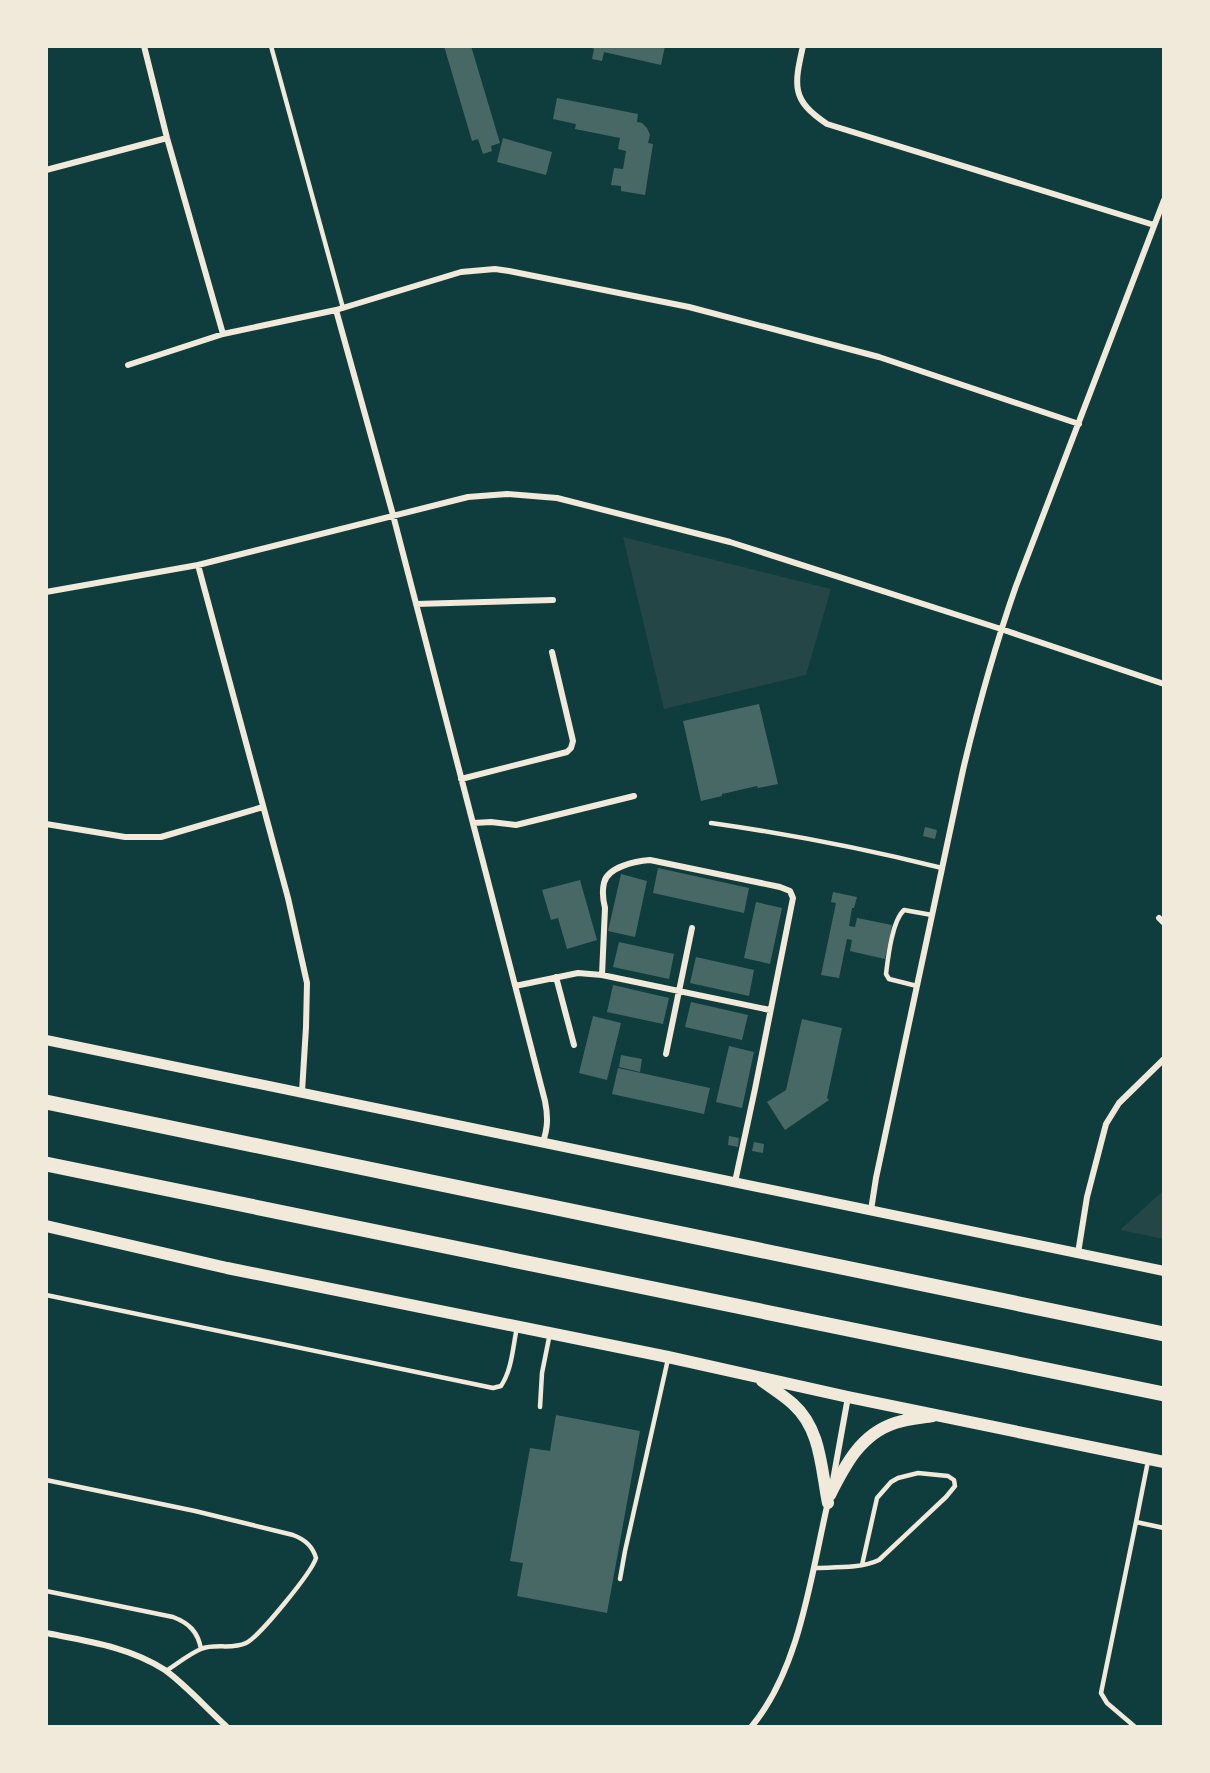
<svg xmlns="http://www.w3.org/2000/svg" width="1210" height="1773" viewBox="0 0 1210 1773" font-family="'Fira Sans Condensed',sans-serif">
	<rect width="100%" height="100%" fill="#0f3d3e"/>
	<!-- green -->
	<path fill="#244646" d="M623,537L831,589L806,675L664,709Z
		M1163,1191V1239L1121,1230V1229Z"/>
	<!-- building -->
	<path fill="#486865" d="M444,46H471L500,143L491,146L492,151L483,154L478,139L472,141Z
		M588,46H665L661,65L604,52L602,61L592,59L594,49Z
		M557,98L638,114L637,122L642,123L647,128L650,135L648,143L653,144L645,195L621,191V186L611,185L614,168L623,169L626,151L618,149L620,138L575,129L576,124L553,119Z
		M503,138L552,152L546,175L497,162Z
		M759,704L778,784L758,788L757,786L722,794V796L701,801L683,721Z
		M925,827L937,830L935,839L923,836Z
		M658,868L749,888L744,913L653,893Z
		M621,874L647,881L635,937L608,931Z
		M580,880L597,940L567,949L558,918L551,920L542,890Z
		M833,892L857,897L854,908H852L849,926L855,927L857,918L892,925L885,959L850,951L852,940L847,939L839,978L821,975L836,903L831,902Z
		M756,902L782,908L770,964L744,958Z
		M619,942L674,954L669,979L613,967Z
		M696,957L754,970L749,996L690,983Z
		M613,985L669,998L663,1024L607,1012Z
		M691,1002L748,1015L742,1040L685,1027Z
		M593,1016L621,1023L607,1080L579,1073Z
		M802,1019L842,1028L827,1098L829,1100L785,1130L767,1102L786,1090Z
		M729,1046L754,1052L742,1108L716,1102Z
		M621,1055L642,1059L640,1072L619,1067Z
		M618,1068L710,1088L704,1114L612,1094Z
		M729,1136L739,1138L738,1147L728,1145Z
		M754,1142L764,1144L763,1153L752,1151Z
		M556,1415L640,1431L607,1613L517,1596L523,1563L510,1561L530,1448L550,1451Z"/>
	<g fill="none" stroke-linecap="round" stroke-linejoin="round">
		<!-- service -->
		<path stroke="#f1e9da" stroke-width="4.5" d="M271,46L343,308
			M711,823C789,834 866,849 942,868
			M917,986L889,979L886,974C888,958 892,921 904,910L932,915
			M46,1295L493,1388L501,1386C512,1370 513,1346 517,1327
			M540,1407L542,1373L550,1333
			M1148,1461L1136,1522L1164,1528
			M46,1480L195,1511L293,1535C304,1539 313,1547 316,1558C312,1572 259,1637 246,1643C232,1650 215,1643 201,1649C189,1654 177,1664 166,1671
			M814,1568C834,1567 860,1569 879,1560L946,1497L955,1486L954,1480L948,1476L918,1473L898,1478L891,1482L877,1498L862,1565
			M620,1579L625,1551L668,1359
			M46,1591L173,1617C189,1623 198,1632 201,1649
			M1134,1726L1107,1703L1101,1693L1136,1522"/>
		<!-- minor -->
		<path stroke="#f1e9da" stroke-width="6" d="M144,46L167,138L223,334
			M803,46C794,86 791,100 827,124L1154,225
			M46,170L167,138
			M336,310L393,515L545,1101C548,1116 548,1127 543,1142
			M128,365L223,334L336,310L461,272L495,269L509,271L689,307L879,357L1079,424
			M198,565L288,898L307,983L306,1027L302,1092
			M46,592L198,565L468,497L507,494L557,498L730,542L1001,629L1164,684
			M416,604L553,600
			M461,779L567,752L571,748L573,741L552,652
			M473,823L491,822L516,825L634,796
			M46,824L125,837H161L263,807
			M1159,918L1164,923
			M602,975L605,908C603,900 602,891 604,883C607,867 636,861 650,860L780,887L790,891L793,898L755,1089L735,1182
			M556,977L574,1045
			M515,986L578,973L602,975L770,1010
			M666,1054L692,928
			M871,1210L876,1178L963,770C978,707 995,646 1016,586L1164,200
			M1078,1253L1087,1197L1106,1124L1119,1103L1164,1059
			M833,1480L848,1397
			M46,1633C87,1641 130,1647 165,1670C187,1686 206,1708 226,1726
			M752,1726C800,1668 811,1575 828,1502"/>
		<!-- tertiary -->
		<path stroke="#f1e9da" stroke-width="10" d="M46,1040L1164,1271"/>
		<!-- secondary -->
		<path stroke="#f1e9da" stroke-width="12" d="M46,1226L227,1268L668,1357L848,1397L1164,1462
			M762,1381C773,1389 783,1395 793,1404C821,1429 821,1468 828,1503
			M830,1495C845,1465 861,1434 895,1423C907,1419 921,1418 933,1416"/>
		<!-- motorway -->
		<path stroke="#f1e9da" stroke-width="15" d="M46,1102L1164,1334
			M46,1164L1164,1394"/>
	</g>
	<!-- border -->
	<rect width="1210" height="1773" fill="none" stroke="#f1e9da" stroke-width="96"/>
</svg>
